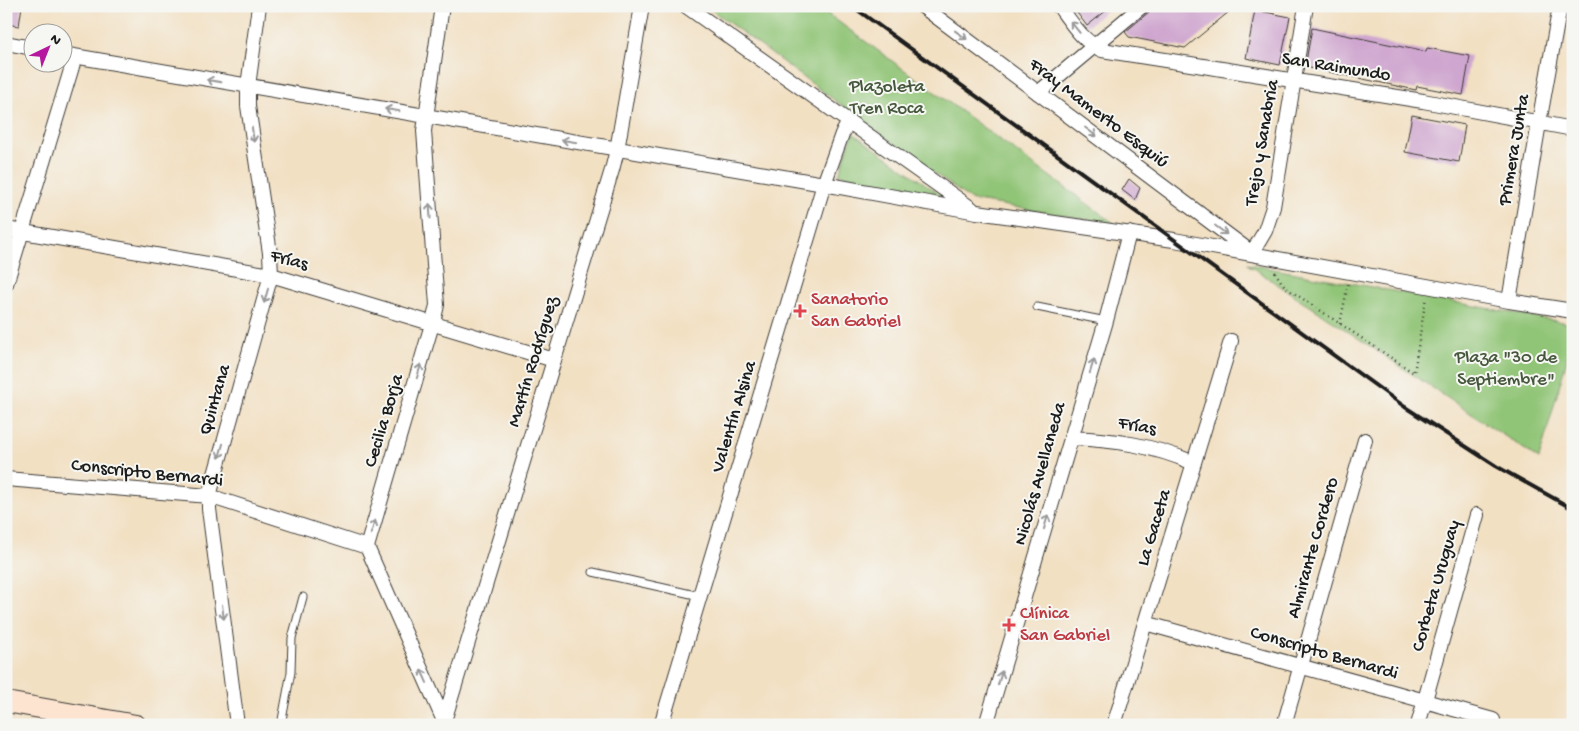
<svg xmlns="http://www.w3.org/2000/svg" width="1579" height="731" viewBox="0 0 1579 731" font-family="'Gochi Hand',sans-serif">
	<rect width="100%" height="100%" fill="#f6f6f2"/>
	<filter id="ink" filterUnits="userSpaceOnUse"><feTurbulence type="fractalNoise" baseFrequency=".02" numOctaves="2"/><feDisplacementMap in="SourceGraphic" scale="10" xChannelSelector="R" yChannelSelector="G"/><feConvolveMatrix kernelMatrix="1 2 1 2 8 2 1 2 1" color-interpolation-filters="sRGB"/></filter>
	<filter id="wash" filterUnits="userSpaceOnUse"><feTurbulence type="fractalNoise" baseFrequency=".0096" numOctaves="4" result="noise"/><feDisplacementMap in="SourceGraphic" scale="20" xChannelSelector="R" yChannelSelector="G"/><feGaussianBlur stdDeviation="1.12" result="paint"/><feColorMatrix in="noise" values="0 0 0 0 0 0 0 0 0 0 0 0 0 0 0 0 0 1.4 0 .05"/><feComposite in="paint" operator="in"/></filter>
	<g filter="url(#wash)">
		<rect width="100%" height="100%" fill="#f2e0c3"/>
		<!-- green -->
		<path fill="#90c476" stroke="#567049" d="M706,6H817L1115,224L971,200Z
			M853,133L948,200L839,174Z
			M1247,264L1573,324V338L1539,459Z"/>
		<g id="blocks">
			<!-- building -->
			<path fill="#cfa6cf" d="M6,6H22L19,26L6,24Z
				M1072,6H1112L1087,26Z
				M1156,6H1236L1185,48L1129,37L1125,32Z
				M1255,10L1290,17L1280,65L1246,58Z
				M1312,28L1426,52L1427,48L1470,56L1463,95L1417,86L1416,90L1305,67Z
				M1412,115L1465,125L1459,162L1405,152Z
				M1129,179L1140,188L1135,200L1122,190Z"/>
		</g>
	</g>
	<g filter="url(#ink)">
		<use href="#blocks" fill-opacity="0" stroke="#3c3935" stroke-width="1"/>
		<g fill="none" stroke-linecap="round" stroke-linejoin="round">
			<!-- lane casing -->
			<g stroke="#3c3935" stroke-width="9">
				<path id="lane" d="M1037,307L1106,321
					M593,572L700,596
					M281,725L291,672L292,638L303,597"/>
			</g>
			<!-- street casing -->
			<g stroke="#3c3935" stroke-width="16">
				<path id="street" d="M442,6L424,131L437,305L435,314L367,547L444,721
					M686,6L972,209
					M922,6L1252,253L1265,231L1273,207L1306,6
					M1059,6C1071,22 1083,42 1102,50L1423,101L1573,129
					M6,43L32,48
					M62,54L824,184L977,212L1174,240L1509,301L1573,311
					M1038,93L1142,6
					M6,229L271,275L554,360
					M6,284L75,57
					M1509,301L1539,123L1560,6
					M1071,438C1117,440 1151,445 1194,463
					M6,479L209,496L367,547
					M1145,623L1493,720
					M237,725L209,509V496L271,275L270,253L248,106V86L259,6
					M445,725L444,721L612,170L617,150L642,6
					M661,725L824,184L842,134L849,122
					M986,725L1106,321L1129,233
					M1114,725L1231,341
					M1284,725L1365,440
					M1418,725L1477,515"/>
			</g>
			<!-- secondary casing -->
			<g stroke="#3c3935" stroke-width="22">
				<path id="secondary" d="M6,702L136,725"/>
			</g>
			<!-- path -->
			<path stroke="#3c3935" stroke-width="2.5" stroke-dasharray="1 4" stroke-linecap="butt" d="M1275,272L1282,283L1288,289L1414,373L1426,297
				M1340,324L1348,284"/>
			<!-- lane -->
			<use href="#lane" stroke="#fff" stroke-width="7"/>
			<!-- street -->
			<use href="#street" stroke="#fff" stroke-width="14"/>
			<!-- secondary -->
			<use href="#secondary" stroke="#fde4d1" stroke-width="20"/>
			<!-- rail -->
			<path stroke="#1c1c1c" stroke-width="4" d="M852,6L1405,407L1496,466L1573,509"/>
		</g>
		<!-- one-way arrows -->
		<defs><path id="oneway-shaft" d="M-6 0H5M1.5-3L5.5 0L1.5 3" fill="none" stroke-width="1.6" stroke-linecap="round" stroke-linejoin="round" transform="scale(1.25)"/></defs>
		<g stroke="#999">
			<use href="#oneway-shaft" transform="translate(1075 27) rotate(-129)"/>
			<use href="#oneway-shaft" transform="translate(961 35) rotate(36)"/>
			<use href="#oneway-shaft" transform="translate(214 81) rotate(-170)"/>
			<use href="#oneway-shaft" transform="translate(392 110) rotate(-171)"/>
			<use href="#oneway-shaft" transform="translate(1091 132) rotate(37)"/>
			<use href="#oneway-shaft" transform="translate(253 135) rotate(82)"/>
			<use href="#oneway-shaft" transform="translate(569 141) rotate(-170)"/>
			<use href="#oneway-shaft" transform="translate(430 211) rotate(-94)"/>
			<use href="#oneway-shaft" transform="translate(1221 230) rotate(37)"/>
			<use href="#oneway-shaft" transform="translate(266 296) rotate(106)"/>
			<use href="#oneway-shaft" transform="translate(1092 366) rotate(-73)"/>
			<use href="#oneway-shaft" transform="translate(419 371) rotate(-73)"/>
			<use href="#oneway-shaft" transform="translate(221 451) rotate(106)"/>
			<use href="#oneway-shaft" transform="translate(1046 522) rotate(-74)"/>
			<use href="#oneway-shaft" transform="translate(373 527) rotate(-73)"/>
			<use href="#oneway-shaft" transform="translate(223 612) rotate(83)"/>
			<use href="#oneway-shaft" transform="translate(424 676) rotate(-114)"/>
			<use href="#oneway-shaft" transform="translate(1000 678) rotate(-74)"/>
		</g>
	</g>
	<!-- markers -->
	<g fill="#e0444e" stroke="#f6f6f2" stroke-width="2">
		<path d="M797.5 303.5h5v5h5v5h-5v5h-5v-5h-5v-5h5z"/>
		<path d="M1006.5 617.5h5v5h5v5h-5v5h-5v-5h-5v-5h5z"/>
	</g>
	<g text-anchor="middle" dominant-baseline="central" stroke-width="4" stroke-linejoin="round" paint-order="stroke">
		<!-- street labels -->
		<g font-size="19" fill="#1c1c1c" stroke="#f6f6f2">
			<text transform="translate(1336 68) rotate(9)">San Raimundo</text>
			<text transform="translate(1098 114) rotate(37)">Fray Mamerto Esquiú</text>
			<text transform="translate(1263 143) rotate(-80)">Trejo y Sanabria</text>
			<text transform="translate(1515 150) rotate(-80)">Primera Junta</text>
			<text transform="translate(289 261) rotate(15)">Frías</text>
			<text transform="translate(534 362) rotate(-73)">Martín Rodríguez</text>
			<text transform="translate(216 400) rotate(-74)">Quintana</text>
			<text transform="translate(735 417) rotate(-73)">Valentín Alsina</text>
			<text transform="translate(385 421) rotate(-73)">Cecilia Borja</text>
			<text transform="translate(1137 427) rotate(11)">Frías</text>
			<text transform="translate(147 474) rotate(6)">Conscripto Bernardi</text>
			<text transform="translate(1041 474) rotate(-74)">Nicolás Avellaneda</text>
			<text transform="translate(1155 528) rotate(-73)">La Gaceta</text>
			<text transform="translate(1314 548) rotate(-74)">Almirante Cordero</text>
			<text transform="translate(1437 586) rotate(-74)">Corbeta Uruguay</text>
			<text transform="translate(1324 654) rotate(16)">Conscripto Bernardi</text>
		</g>
		<!-- park labels -->
		<g font-size="19" fill="#45573c" stroke="#f6f6f2">
			<text x="887" y="87">Plazoleta<tspan x="887" dy="22">Tren Roca</tspan></text>
			<text x="1506" y="358">Plaza "30 de<tspan x="1506" dy="22">Septiembre"</tspan></text>
		</g>
		<!-- health labels -->
		<g font-size="19" fill="#be3a42" stroke="#f6f6f2" text-anchor="start">
			<text x="811" y="300">Sanatorio<tspan x="811" dy="22">San Gabriel</tspan></text>
			<text x="1020" y="614">Clínica<tspan x="1020" dy="22">San Gabriel</tspan></text>
		</g>
	</g>
	<!-- margin -->
	<rect width="1579" height="731" fill="none" stroke="#f6f6f2" stroke-width="25"/>
	<!-- north arrow -->
	<g transform="translate(48 48) rotate(43)"><circle r="24" fill="#f6f6f2" stroke="#9f9f9c"/>
	<path d="M0-4L9 19L0 12L-9 19Z" fill="#b5179e"/>
	<text y="-8" font-size="14" font-weight="bold" text-anchor="middle" fill="#1c1c1c">N</text>
	</g>
</svg>
